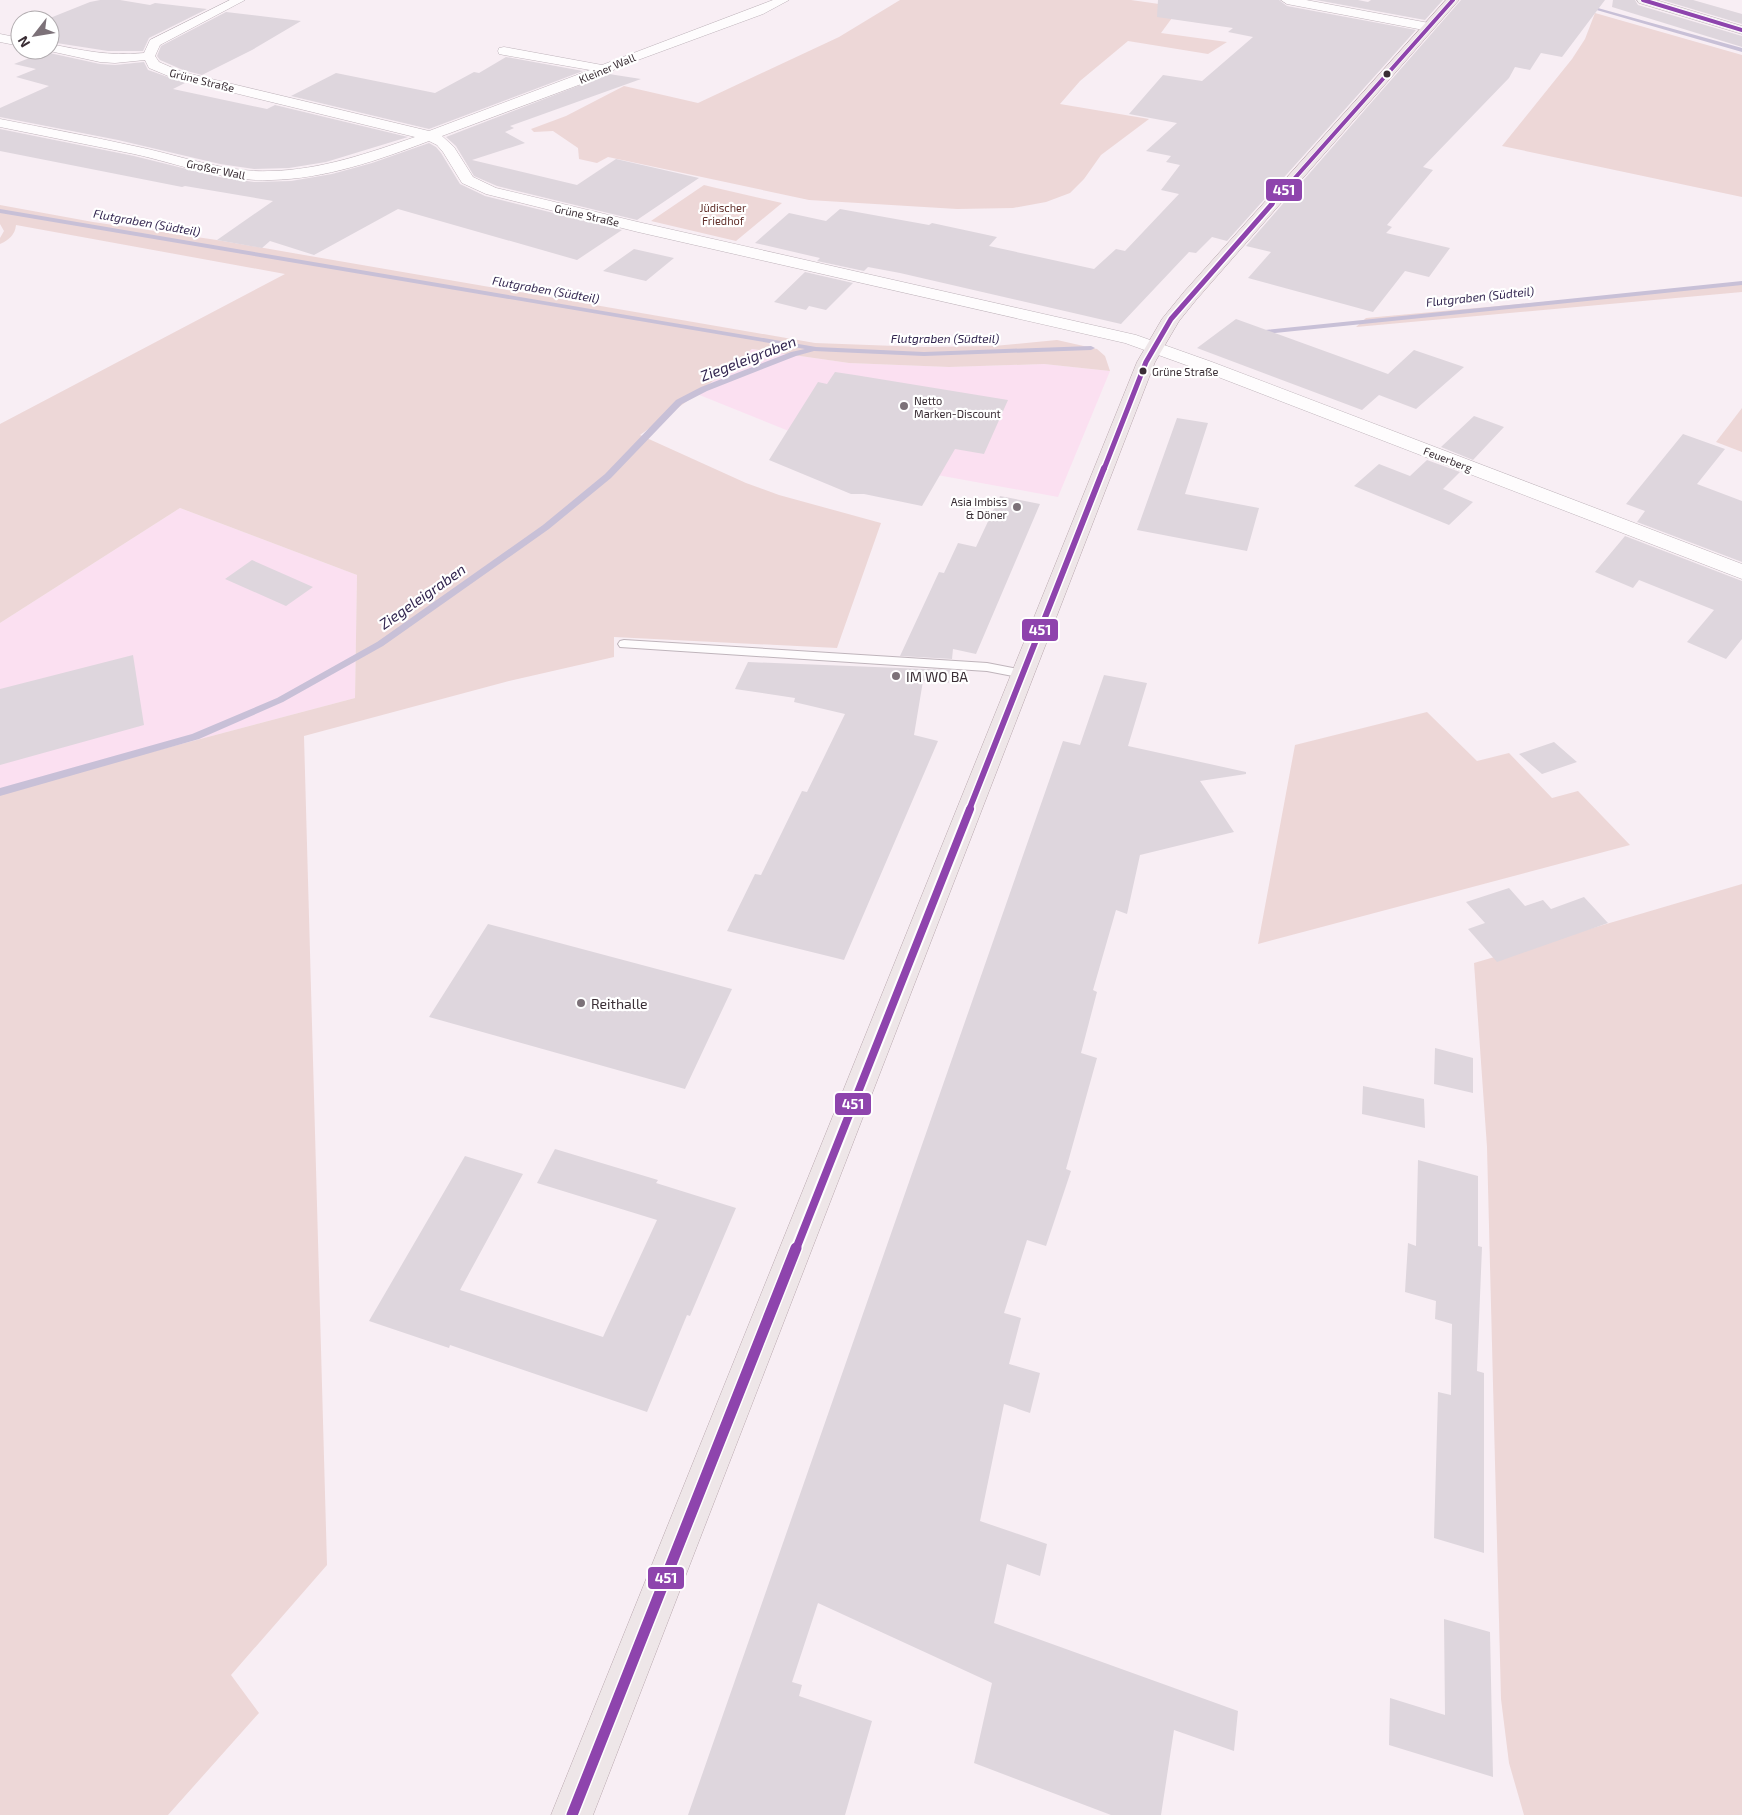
<svg xmlns="http://www.w3.org/2000/svg" width="1742" height="1815" viewBox="0 0 1742 1815" font-family="'Exo 2',sans-serif">
	<rect width="100%" height="100%" fill="#f8eef4"/>
	<!-- built -->
	<path fill="#fbe0f1" d="M752,349L849,363L949,367L1044,364L1110,371L1058,497L866,462L697,394Z
		M180,508L357,575L355,698L0,792V623Z"/>
	<!-- green -->
	<path fill="#edd7d7" d="M900,0H1131L1180,7L1161,33L1227,42L1208,54L1128,41L1080,81L1060,104L1149,119L1101,155L1084,179L1070,193L1046,202L1013,208L957,209L809,200L608,157L597,163L579,159L578,148L553,131L534,132L531,129L566,116L624,86L698,103L839,37Z
		M1595,13L1742,55V197L1502,146L1572,59L1585,39Z
		M704,185L712,187L782,203L736,241L651,221Z
		M0,205L93,222L217,240L815,343L923,347L994,346L1057,340L1097,349L1105,356L1110,371L1044,364L949,367L849,363L752,349L697,394L640,435L746,483L779,495L881,523L837,648L614,637V657L509,681L304,736L327,1565L231,1675L259,1713L168,1815H0V792L355,698L357,575L180,508L0,623V424L285,274L16,225C15,235 9,240 0,244V238L4,231L0,224Z
		M1742,284V292L1356,327L1366,318Z
		M1742,408V452L1716,442Z
		M1427,712L1477,761L1509,753L1552,798L1578,791L1630,845L1258,944L1295,745Z
		M1742,884V1815H1524L1509,1763L1501,1699L1487,1147L1474,963Z"/>
	<g fill="none" stroke-linecap="round" stroke-linejoin="round">
		<!-- stream -->
		<path fill="#c8c0d7" fill-rule="evenodd" d="M1562,0H1569L1742,48V52Z
			M0,209L816,347L924,352L1091,346L1095,348L1091,350L924,356L814,351L796,356L707,391L682,404L611,478L549,529L383,646L283,702L199,739L0,796V788L192,734L277,698L377,642L543,525L605,474L676,400L701,387L791,352L805,349L0,213Z
			M1742,281V285L1256,335L1252,333L1256,331Z"/>
	</g>
	<!-- building -->
	<path fill="#ded6dd" d="M100,0H120L150,5L155,3L207,9L149,38L143,51H108L50,42V20H45L90,2Z
		M1158,0H1279L1287,6L1416,30L1227,241L1212,237L1196,253L1189,252L1121,324L900,273L868,267L864,271L817,261L820,258L755,243L789,213L826,221L840,209L929,225L932,223L997,237L989,246L1094,269L1116,249L1125,251L1179,194L1161,190L1180,165L1166,162L1171,156L1146,151L1177,123L1129,114L1163,75L1202,81L1253,37L1228,32L1233,28L1157,17Z
		M1316,0H1358L1368,2L1371,0H1443L1425,20Z
		M1461,0H1605L1562,57L1541,53L1530,70L1515,67L1509,78L1423,167L1433,170L1387,225L1392,227L1386,233L1450,248L1429,277L1405,271L1373,312L1248,278L1271,252L1246,246Z
		M1613,0H1635L1638,5L1742,36V47L1612,7Z
		M1662,0H1693L1742,14V24Z
		M226,12L301,21L252,50L202,75L183,70L160,60L157,56L161,46Z
		M45,52L100,64L115,65L144,62L148,70L185,83L173,89L267,109L275,105L408,137L326,162L289,168L254,169L220,164L118,140L0,117V108L49,86L16,77L36,69L14,64Z
		M506,57L583,71L429,129L291,96L336,73L435,93L474,72L479,73Z
		M609,74L641,79L510,126L514,128L505,132L525,143L472,160L577,185L616,159L699,178L637,220L497,186L474,176L456,146L446,137Z
		M0,129L134,156L219,177L254,182L291,181L332,174L372,163L429,143L436,147L441,153L460,184L485,196L622,230L577,260L398,209L314,255L270,241L262,248L217,240L273,201L185,186L182,187L0,151Z
		M634,249L674,258L646,281L603,271Z
		M805,272L853,283L826,310L809,306L806,310L774,302Z
		M1236,319L1388,374L1414,350L1464,367L1416,409L1379,395L1362,410L1197,348Z
		M835,372L855,375L1008,400L984,454L955,449L922,506L864,494H851L769,460L818,382L827,384Z
		M1474,416L1504,427L1473,460L1441,447Z
		M1177,418L1208,423L1185,494L1259,508L1247,551L1137,530Z
		M1683,434L1725,449L1697,484L1742,501V562L1637,522L1645,511L1626,504Z
		M1427,460L1460,472L1443,489L1473,502L1449,525L1354,486L1379,464L1410,476Z
		M1000,496L1040,504L976,654L953,649L952,659L900,656L939,572L944,573L958,543L976,547Z
		M1625,536L1742,581V639L1726,659L1687,642L1714,610L1639,580L1633,588L1595,572Z
		M252,560L313,587L286,606L225,579Z
		M133,655L144,725L0,765V689Z
		M748,662L950,670L949,683L923,681L914,735L938,741L844,960L727,931L755,874L761,875L802,791L807,792L845,714L794,702L795,698L735,689Z
		M1104,675L1147,683L1128,746L1246,772V774L1200,781L1234,832L1140,855L1127,914L1116,910L1093,990L1097,992L1081,1053L1097,1058L1066,1169L1071,1171L1046,1246L1027,1240L1004,1313L1021,1318L1009,1364L1040,1373L1030,1413L1004,1404L980,1521L1047,1544L1040,1576L1007,1564L994,1623L1238,1711L1234,1751L1174,1730L1161,1815H1111L974,1763L992,1683L818,1603L792,1682L802,1685L799,1696L872,1721L845,1815H688L1063,741L1080,745Z
		M1554,742L1577,762L1542,774L1519,754Z
		M1509,888L1525,906L1543,900L1551,909L1584,897L1608,923L1497,962L1468,929L1485,923L1466,902Z
		M488,924L732,989L685,1089L429,1017Z
		M1435,1048L1473,1058V1093L1434,1084Z
		M1363,1086L1424,1099L1425,1128L1362,1114Z
		M555,1149L658,1180L656,1183L736,1208L690,1316L687,1315L647,1412L450,1345L449,1348L369,1321L465,1156L523,1174L460,1290L603,1337L657,1220L537,1183Z
		M1418,1160L1478,1176V1246L1482,1247L1477,1371L1484,1373V1553L1434,1538L1438,1392L1451,1395L1452,1324L1435,1319L1436,1301L1405,1292L1408,1243L1416,1246Z
		M1444,1619L1490,1632L1493,1777L1389,1745L1390,1698L1445,1715Z"/>
	<g fill="none" stroke-linecap="round" stroke-linejoin="round">
		<!-- lane casing -->
		<g stroke="#bfb4bb" stroke-width="2">
			<path id="lane" d="M624,640L987,663L1023,670L1029,674L1023,678L987,671L620,647L618,644L620,641Z"/>
		</g>
		<!-- street casing -->
		<g stroke="#bfb4bb" stroke-width="1">
			<path id="street" d="M230,0H245L160,45L155,56L159,62L182,72L429,131L590,70L504,55L499,54L498,51L499,48L504,47L602,65L773,0H789L763,14L627,64L584,83L442,136L454,147L473,177L496,188L638,222L1136,335L1212,362L1742,564V579L1200,370L1125,343L638,232L486,194L462,183L443,152L437,145L429,141C379,160 325,179 271,180C225,182 179,164 134,154C89,145 45,136 0,127V119C45,128 89,136 134,146C179,155 225,173 271,171C320,170 369,153 415,137L173,78L149,68L145,60L115,63L100,62L45,50H50V44C86,51 107,56 144,53L150,40Z
				M1281,0H1306L1429,23L1435,27L1429,31L1287,4Z
				M0,34L20,38V46L0,42Z"/>
		</g>
		<!-- secondary casing -->
		<g stroke="#bfb4bb" stroke-width="1">
			<path id="secondary" d="M1637,0H1656L1742,26V34L1639,3Z"/>
		</g>
		<!-- primary casing -->
		<g stroke="#b9a7ae" stroke-width="1">
			<path id="primary" d="M1446,0H1459L1196,300L1179,321L1155,362L593,1815H551L1137,362L1162,319L1184,292Z"/>
		</g>
		<!-- lane -->
		<use href="#lane" fill="#fefcfd" fill-rule="evenodd"/>
		<!-- street -->
		<use href="#street" fill="#fefcfd" fill-rule="evenodd"/>
		<!-- secondary -->
		<use href="#secondary" fill="#f5f1f2" fill-rule="evenodd"/>
		<!-- primary -->
		<use href="#primary" fill="#eee6e8" fill-rule="evenodd"/>
		<!-- bus-1-far4 casing -->
		<g stroke="#fff" stroke-width="5.5">
			<path id="bus-1-far4" d="M1643,0L1742,30
				M1271,205L1453,0"/>
		</g>
		<!-- bus-1-far3 casing -->
		<g stroke="#fff" stroke-width="8">
			<path id="bus-1-far3" d="M1104,469L1146,362L1171,319L1272,204"/>
		</g>
		<!-- bus-1-far2 casing -->
		<g stroke="#fff" stroke-width="9">
			<path id="bus-1-far2" d="M969,810L1104,468"/>
		</g>
		<!-- bus-1-far1 casing -->
		<g stroke="#fff" stroke-width="12">
			<path id="bus-1-far1" d="M796,1249L970,809"/>
		</g>
		<!-- bus-1 casing -->
		<g stroke="#fff" stroke-width="14">
			<path id="bus-1" d="M572,1815L796,1248"/>
		</g>
		<!-- bus-1-far4 -->
		<use href="#bus-1-far4" stroke="#8e44ad" stroke-width="4"/>
		<!-- bus-1-far3 -->
		<use href="#bus-1-far3" stroke="#8e44ad" stroke-width="5"/>
		<!-- bus-1-far2 -->
		<use href="#bus-1-far2" stroke="#8e44ad" stroke-width="6"/>
		<!-- bus-1-far1 -->
		<use href="#bus-1-far1" stroke="#8e44ad" stroke-width="8"/>
		<!-- bus-1 -->
		<use href="#bus-1" stroke="#8e44ad" stroke-width="11"/>
	</g>
	<!-- markers -->
	<g fill="#3a2e35" stroke="#fff" stroke-width="2">
		<circle cx="1387" cy="74" r="4.5"/>
		<circle cx="1143" cy="371" r="4.5"/>
	</g>
	<g fill="#7c7178" stroke="#fff" stroke-width="2">
		<circle cx="904" cy="406" r="5"/>
		<circle cx="1017" cy="507" r="5"/>
		<circle cx="896" cy="676" r="5"/>
		<circle cx="581" cy="1003" r="5"/>
	</g>
	<g text-anchor="middle" dominant-baseline="central" stroke-width="4.5" stroke-linejoin="round" paint-order="stroke">
		<!-- far-street labels -->
		<g font-size="11" fill="#3a2e35" stroke="#fff">
			<text transform="translate(607 68) rotate(-23)">Kleiner Wall</text>
			<text transform="translate(202 80) rotate(14)">Grüne Straße</text>
			<text transform="translate(216 169) rotate(12)">Großer Wall</text>
			<text transform="translate(587 215) rotate(13)">Grüne Straße</text>
			<text transform="translate(1448 459) rotate(21)">Feuerberg</text>
		</g>
		<!-- far-park labels -->
		<g font-size="11" fill="#602e29" stroke="#fff">
			<text x="723" y="207">Jüdischer<tspan x="723" dy="13">Friedhof</tspan></text>
		</g>
		<!-- far-bus labels -->
		<g font-size="11" fill="#3a2e35" stroke="#fff" text-anchor="start">
			<text x="1152" y="371">Grüne Straße</text>
		</g>
		<!-- far-poi labels -->
		<g font-size="11" fill="#3a2e35" stroke="#fff" text-anchor="start">
			<text x="914" y="400">Netto<tspan x="914" dy="13">Marken-Discount</tspan></text>
			<text x="1007" y="501" text-anchor="end">Asia Imbiss<tspan x="1007" dy="13">&amp; Döner</tspan></text>
		</g>
		<!-- far-water labels -->
		<g font-size="12" font-style="italic" fill="#332650" stroke="#fff">
			<text transform="translate(147 222) rotate(10)">Flutgraben (Südteil)</text>
			<text transform="translate(546 289) rotate(10)">Flutgraben (Südteil)</text>
			<text transform="translate(1480 296) rotate(-6)">Flutgraben (Südteil)</text>
			<text x="945" y="338">Flutgraben (Südteil)</text>
		</g>
		<!-- poi labels -->
		<g font-size="14" fill="#3a2e35" stroke="#fff" text-anchor="start">
			<text x="906" y="676">IM WO BA</text>
			<text x="591" y="1003">Reithalle</text>
		</g>
		<!-- water labels -->
		<g font-size="15" font-style="italic" fill="#332650" stroke="#fff">
			<text transform="translate(748 358) rotate(-21)">Ziegeleigraben</text>
			<text transform="translate(422 596) rotate(-35)">Ziegeleigraben</text>
		</g>
	</g>
	<g stroke="#fff" stroke-width="2">
		<rect x="1265" y="178" width="38" height="24" rx="5" fill="#8e44ad"/>
		<rect x="1021" y="618" width="38" height="24" rx="5" fill="#8e44ad"/>
		<rect x="834" y="1092" width="38" height="24" rx="5" fill="#8e44ad"/>
		<rect x="647" y="1566" width="38" height="24" rx="5" fill="#8e44ad"/>
	</g>
	<g font-size="14" text-anchor="middle" font-weight="bold" fill="#fff">
		<text x="1284" y="195">451</text>
		<text x="1040" y="635">451</text>
		<text x="853" y="1109">451</text>
		<text x="666" y="1583">451</text>
	</g>
	<!-- north arrow -->
	<g transform="translate(35 35) rotate(239)"><circle r="24" fill="#ffffff" stroke="#b0abae"/>
	<path d="M0-4L9 19L0 12L-9 19Z" fill="#7c7178"/>
	<text y="-8" font-size="14" font-weight="bold" text-anchor="middle" fill="#3a2e35">N</text>
	</g>
</svg>
